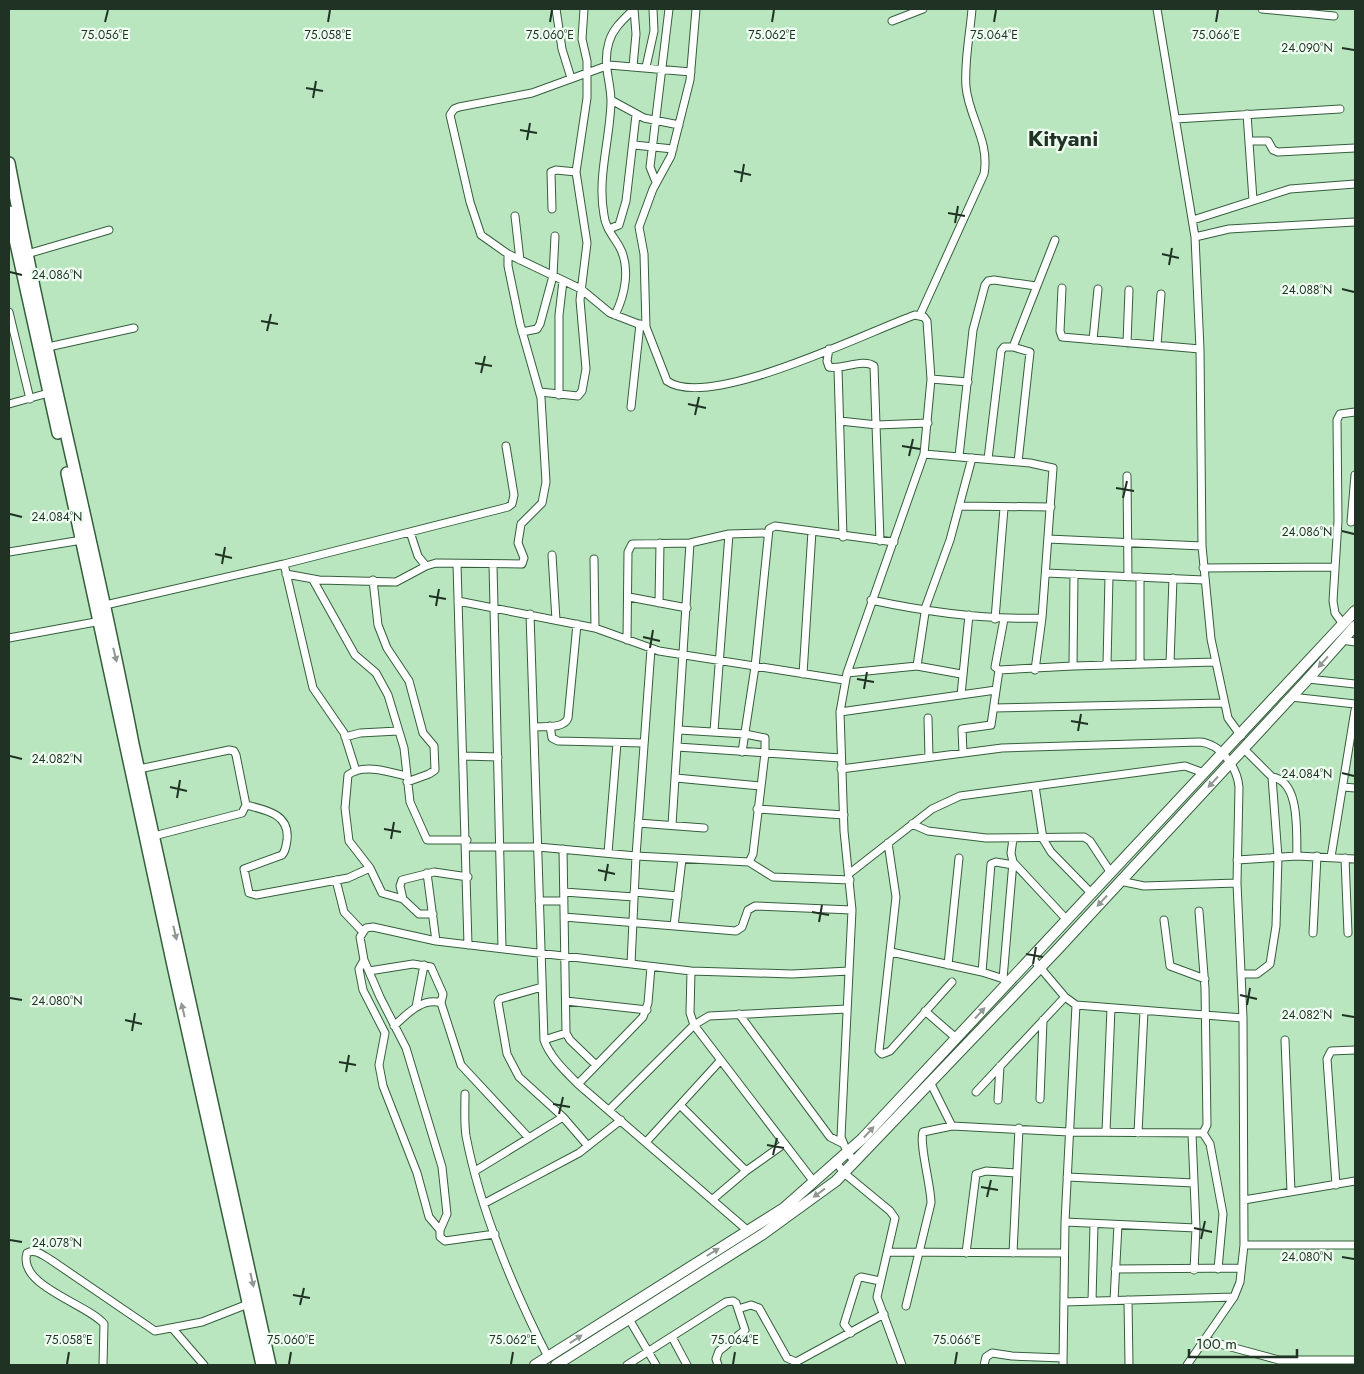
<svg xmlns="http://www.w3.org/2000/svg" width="1364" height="1374" viewBox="0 0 1364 1374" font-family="Jost,sans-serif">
	<rect width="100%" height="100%" fill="#b9e6bf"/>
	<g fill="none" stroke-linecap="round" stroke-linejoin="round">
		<!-- street casing -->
		<g stroke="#355e3d" stroke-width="9">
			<path id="street" d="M556,9L562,49L571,78
				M696,9L690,80L671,156L653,189L639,227L644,254L646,327L667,381C709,411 867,332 915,315L924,317L927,321L931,379L924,454L847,673L840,712L844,831L852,910L841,1137L847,1152L855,1162
				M1157,9L1195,237L1200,349L1202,546L1211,639L1228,718L1241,736
				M1262,9L1334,16
				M892,21L923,9
				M633,66L636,34L634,9
				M646,67L654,31L653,9
				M611,100L644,118L679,125
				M1247,114L1253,200
				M1175,119L1340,109
				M1249,141H1268L1273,150L1278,152L1355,148
				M634,145L673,149
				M656,182L650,167L669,9
				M552,209L551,172L556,170L576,172
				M515,216L520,260
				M1193,220L1290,189L1355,184
				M609,229L619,225L626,201L636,115
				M1195,237L1229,229L1355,222
				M27,254L109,230
				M1062,288L1060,331L1062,337L1200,349
				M9,312L30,399
				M615,315C625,295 631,267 619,246C613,236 605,227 604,215C597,177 610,140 611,102C611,80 602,65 609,42C613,28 624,19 634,9
				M920,315L984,174C990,141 969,118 966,87C964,62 970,34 972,9
				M646,327L610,313L581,289L508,254L481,235L470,202L450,115L454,109L459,107L532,93L609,65L691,72
				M522,332L537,329L540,324L553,276L555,236
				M1093,340L1098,289
				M1127,343L1129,290
				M1157,345L1161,294
				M48,347L134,328
				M1013,347L1055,240
				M829,349L827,361L829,367C842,370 863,358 874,366L880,541
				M838,368L843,537
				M931,379L968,382
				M540,392L578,396L582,391L586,369L580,300L587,243L576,172L587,98V61L582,39L584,9
				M559,395V315L563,281
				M9,404L52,392
				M631,407L640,324
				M840,421L877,425L928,423
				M924,454L1030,463L1053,468L1042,618L1035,670
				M959,456L973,330L985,285L988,281L994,280L1036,286
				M988,459L1001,351L1004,347H1013L1030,352L1018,462
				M1127,476L1128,577
				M959,506L1051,507
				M1351,522L1355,475
				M410,532L418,556L426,566
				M1048,539L1202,546
				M9,552L82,540
				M552,555L556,620
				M594,559L595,628
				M284,564L313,688L344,733L356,771
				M457,564L468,945
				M493,565L502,948
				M1203,568L1335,567
				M1046,573L1204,580
				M286,574L319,580L396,582L426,566L436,563L522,564L524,558L518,543L521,524L542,503L546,482L541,398L520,324L508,266V254
				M313,580L355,655L376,673L388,695L404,748L410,802L427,840H467
				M373,580L378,625L387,648L409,681L423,733L434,746L435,770L429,774L407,782
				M629,597L687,608
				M871,600C927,612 984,620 1042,618
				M458,601L595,628L659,651L844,680
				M659,603L660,543
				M101,606L284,564L508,507L512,504L514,495L506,446
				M530,614L544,1040C550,1057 565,1071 578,1084L747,1230
				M995,619L1004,508
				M1004,619L995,667L999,670L1073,666L1215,662
				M1343,624L1335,613L1333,601L1338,521L1337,420L1340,414L1355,412
				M9,638L101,621
				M627,640L628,552L632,544L690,543L729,534L768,533
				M1342,640L1355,642
				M1170,663L1173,578
				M1140,664V577
				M1107,665L1109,576
				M917,666L926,606L950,540L972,458
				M1073,666L1074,574
				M847,673L917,666L961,674
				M803,674L812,531
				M1308,679L1355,684
				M961,695L969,615
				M1291,697L1355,704
				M994,708L1223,703
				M840,712L996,690
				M928,718L929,757
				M550,726L552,738L558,741L644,743
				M534,727C544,726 564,729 568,718L577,624
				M714,731L729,534
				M345,737L360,733L398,731
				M677,747L841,758
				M742,752L755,667L769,529L775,526L894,542
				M963,753L962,729L991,725L999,670
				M464,756L498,757
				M139,769L229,750L234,751L236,755L246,805L242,813L154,836
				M841,769L1002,748L1200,742C1221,744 1237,767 1239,787L1237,883L1243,1018L1244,1245L1240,1282L1234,1297L1187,1365
				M406,776C390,772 363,763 348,775L345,808L349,841L370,868L382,893L403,899L419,914H433
				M1272,777C1301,781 1296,834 1297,856
				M676,778L760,786
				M1035,786L1043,839L1051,852L1092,894
				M1343,787L1355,788
				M246,805C266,810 290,814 287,840C286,845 286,851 282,855L244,869L249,893L256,895L348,878L370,868
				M757,809L844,815
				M638,823L704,828
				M912,824L928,831L986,838L1084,837L1090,841L1111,873
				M672,825L690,543
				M1013,839L1011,853L1013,862L1067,920
				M888,843L896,897L879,1051L882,1054L890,1051L952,982
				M467,847H538L636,856L749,862L753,854L765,753V738L745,734L679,730
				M563,849L566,1033L570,1040L596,1065
				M608,853L617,743
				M1331,857L1355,710
				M1345,858L1348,933
				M1237,860L1297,856L1355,859
				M749,862L773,877L850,880
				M427,873L436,941
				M850,873L932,809L960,796L1185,766L1204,773
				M336,880L344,912L362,931
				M1120,881L1144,886L1237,883
				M564,892L634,897
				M634,892L678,896
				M403,899L400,886L402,880L434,872L468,877
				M539,901H564
				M564,917L736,931L742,927L748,910L755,906L852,910
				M1164,920L1170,966L1205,979
				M674,926L682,859
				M1313,933L1317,856
				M891,952L982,972L1010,981
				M1032,958L1065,997L1076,1005L1243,1018
				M364,960L359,969L363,990L385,1033L379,1065L383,1086L417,1173L429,1217L440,1230
				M631,964L636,856L651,649
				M948,965L959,858
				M369,971L413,964L431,967L443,994L441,1003
				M691,971L690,1013L694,1025L814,1182
				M982,972L991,864L996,862L1013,865
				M1242,974H1257L1270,964L1276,926L1278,857L1272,777L1244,749
				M1003,979L1013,862
				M542,987L500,999L498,1002L507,1054L519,1077L563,1117L588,1146
				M566,1001L647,1010
				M416,1007L424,965
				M925,1011L956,1038
				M739,1014L830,1137L842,1143
				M394,1026C406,1015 422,997 441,1003L461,1065L529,1138
				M544,1040L566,1033
				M1285,1040L1291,1192
				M930,1082L952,1126
				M578,1084L643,1017L648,1003L651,967
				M976,1092L1065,997
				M465,1094C465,1108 464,1123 466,1136C480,1209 514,1291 548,1357
				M1040,1099L1043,1020
				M998,1100L1000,1066
				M680,1105L746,1171
				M609,1110L694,1025L709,1016L847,1009
				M1106,1132L1111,1008
				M1138,1133L1144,1011
				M1203,1133L1210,1144L1223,1214L1218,1269
				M1192,1134L1196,1228L1194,1270
				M647,1141L720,1061
				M836,1162L844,1173L890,1211L895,1218L877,1297L902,1365
				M475,1171L563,1117
				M1067,1177L1194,1183
				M1336,1185L1327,1059L1331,1051L1355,1050
				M713,1199L746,1171L784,1144
				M1244,1200L1355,1181
				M485,1203L579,1153L621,1120
				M1065,1222L1196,1228
				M495,1234L445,1241L440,1237V1230L447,1214L442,1167L406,1048L380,997L364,960L360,937L366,928L373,927L436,941L691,971L792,974L849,971
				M1244,1245H1355
				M889,1252L1064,1253
				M966,1253L976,1174L986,1171L1016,1173
				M1013,1253L1019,1128
				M1115,1269L1241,1268
				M1114,1300L1118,1225
				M1128,1300L1129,1365
				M1092,1301L1094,1224
				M1064,1302L1234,1297
				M906,1306L931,1203C931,1186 919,1144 923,1132L952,1126L1069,1132L1203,1133L1207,1125L1205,988L1199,911
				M738,1309L751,1305L759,1308L787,1358L796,1362L884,1314
				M629,1319L656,1365
				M173,1329L204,1365
				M851,1333L844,1324L858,1279L861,1277L880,1281
				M672,1337L687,1365
				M1205,1340L1279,1360H1355
				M103,1365L104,1324C88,1304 17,1286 27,1253C35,1248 44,1256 51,1260L155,1331L202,1322L248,1304
				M627,1365L726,1302L733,1301L736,1303L745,1330L719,1351L716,1359L718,1365
				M984,1365L986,1357L992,1353L1012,1356L1063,1358
				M1063,1365L1065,1222L1076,1005"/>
		</g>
		<!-- secondary casing -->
		<g stroke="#355e3d" stroke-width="12">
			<path id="secondary" d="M535,1365L784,1208L862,1139L1355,611
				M556,1365L763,1234L836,1181L1056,951L1308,679L1355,626"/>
		</g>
		<!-- primary casing -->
		<g stroke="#355e3d" stroke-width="14">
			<path id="primary" d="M9,163C45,357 96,549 133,744L270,1365
				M9,212L58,433
				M67,473L174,970L262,1365"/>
		</g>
		<!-- street -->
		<use href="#street" stroke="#fff" stroke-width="7"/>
		<!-- secondary -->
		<use href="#secondary" stroke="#fff" stroke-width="10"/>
		<!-- primary -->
		<use href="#primary" stroke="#fff" stroke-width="11"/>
	</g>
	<!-- one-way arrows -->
	<defs><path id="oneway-solid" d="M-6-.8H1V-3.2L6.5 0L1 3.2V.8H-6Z" transform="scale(1.25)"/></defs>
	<g fill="#909891">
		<use href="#oneway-solid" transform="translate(115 655) rotate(76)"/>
		<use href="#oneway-solid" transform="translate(1323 662) rotate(131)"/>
		<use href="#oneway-solid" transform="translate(1213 782) rotate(133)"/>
		<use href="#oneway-solid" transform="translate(1102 901) rotate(133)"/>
		<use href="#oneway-solid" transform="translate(175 933) rotate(77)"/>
		<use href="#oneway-solid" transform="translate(183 1010) rotate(-103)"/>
		<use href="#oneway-solid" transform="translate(980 1013) rotate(-47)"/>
		<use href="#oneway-solid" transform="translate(869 1132) rotate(-47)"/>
		<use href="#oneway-solid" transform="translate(819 1193) rotate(144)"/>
		<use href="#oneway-solid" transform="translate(713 1252) rotate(-32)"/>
		<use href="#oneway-solid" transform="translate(252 1280) rotate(77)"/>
		<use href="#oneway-solid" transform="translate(576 1339) rotate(-33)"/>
	</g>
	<!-- ticks -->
	<path fill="none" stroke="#203223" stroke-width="2" d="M105,22L108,10M328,22L330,10M550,22L552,10M772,22L774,10M994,22L996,10M1216,22L1218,10M1342,48L1354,50M306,88L323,91M313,98L316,81M520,130L537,133M527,140L530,123M734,171L751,175M741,182L744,164M948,213L965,216M955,223L958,206M1162,254L1179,258M1169,265L1172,248M10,272L22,275M1342,289L1354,292M261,321L278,324M267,331L271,314M475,363L492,366M481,373L485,356M688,404L706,408M695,415L699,397M902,446L920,449M909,456L913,439M1116,488L1134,491M1123,498L1127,481M10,514L22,517M1342,531L1354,534M215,554L232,558M222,564L225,547M429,596L446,599M436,606L439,589M643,637L660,641M650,648L653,630M857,679L874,682M864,689L867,672M1071,721L1088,724M1078,731L1081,714M10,756L22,759M1342,773L1354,776M170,787L187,791M177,798L180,780M384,829L401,832M391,839L394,822M598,870L615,874M605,881L608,864M812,912L829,915M819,922L822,905M1026,954L1043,957M1033,964L1036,947M1240,995L1257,999M10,998L22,1000M1247,1005L1250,988M1342,1015L1354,1017M125,1020L142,1024M132,1031L135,1013M339,1062L356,1065M346,1072L349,1055M553,1104L570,1107M559,1114L563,1097M767,1145L784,1148M773,1155L777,1138M981,1187L998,1190M987,1197L991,1180M1194,1228L1212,1232M1201,1239L1205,1221M10,1240L22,1242M1342,1257L1354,1259M293,1295L310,1298M300,1305L304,1288M67,1364L69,1352M289,1364L291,1352M511,1364L513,1352M733,1364L735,1352M955,1364L957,1352"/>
	<g text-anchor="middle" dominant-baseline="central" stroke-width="4.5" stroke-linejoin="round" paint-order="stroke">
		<!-- quarter labels -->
		<g font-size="22" font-weight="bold" fill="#203223" stroke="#f0fef2">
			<text x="1063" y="138">Kityani</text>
		</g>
	</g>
	<g font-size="12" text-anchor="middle" fill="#203223" stroke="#f0fef2" stroke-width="4.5" stroke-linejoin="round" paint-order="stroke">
		<text x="105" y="39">75.056°E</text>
		<text x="328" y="39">75.058°E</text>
		<text x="550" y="39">75.060°E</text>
		<text x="772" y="39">75.062°E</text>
		<text x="994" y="39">75.064°E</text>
		<text x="1216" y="39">75.066°E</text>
		<text x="1307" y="52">24.090°N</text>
		<text x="57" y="279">24.086°N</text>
		<text x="1307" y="294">24.088°N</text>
		<text x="57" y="521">24.084°N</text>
		<text x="1307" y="536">24.086°N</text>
		<text x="57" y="763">24.082°N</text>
		<text x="1307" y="778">24.084°N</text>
		<text x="57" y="1005">24.080°N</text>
		<text x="1307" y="1019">24.082°N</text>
		<text x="57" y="1247">24.078°N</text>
		<text x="1307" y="1261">24.080°N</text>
		<text x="69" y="1344">75.058°E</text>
		<text x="291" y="1344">75.060°E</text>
		<text x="513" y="1344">75.062°E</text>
		<text x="735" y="1344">75.064°E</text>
		<text x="957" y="1344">75.066°E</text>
	</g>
	<!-- border -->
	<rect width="1364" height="1374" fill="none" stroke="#203223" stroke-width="20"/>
	<!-- scale -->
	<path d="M1189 1349v8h108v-8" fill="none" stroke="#203223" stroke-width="2.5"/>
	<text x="1196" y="1349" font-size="15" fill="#203223" stroke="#f0fef2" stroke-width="4" paint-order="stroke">100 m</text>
</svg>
